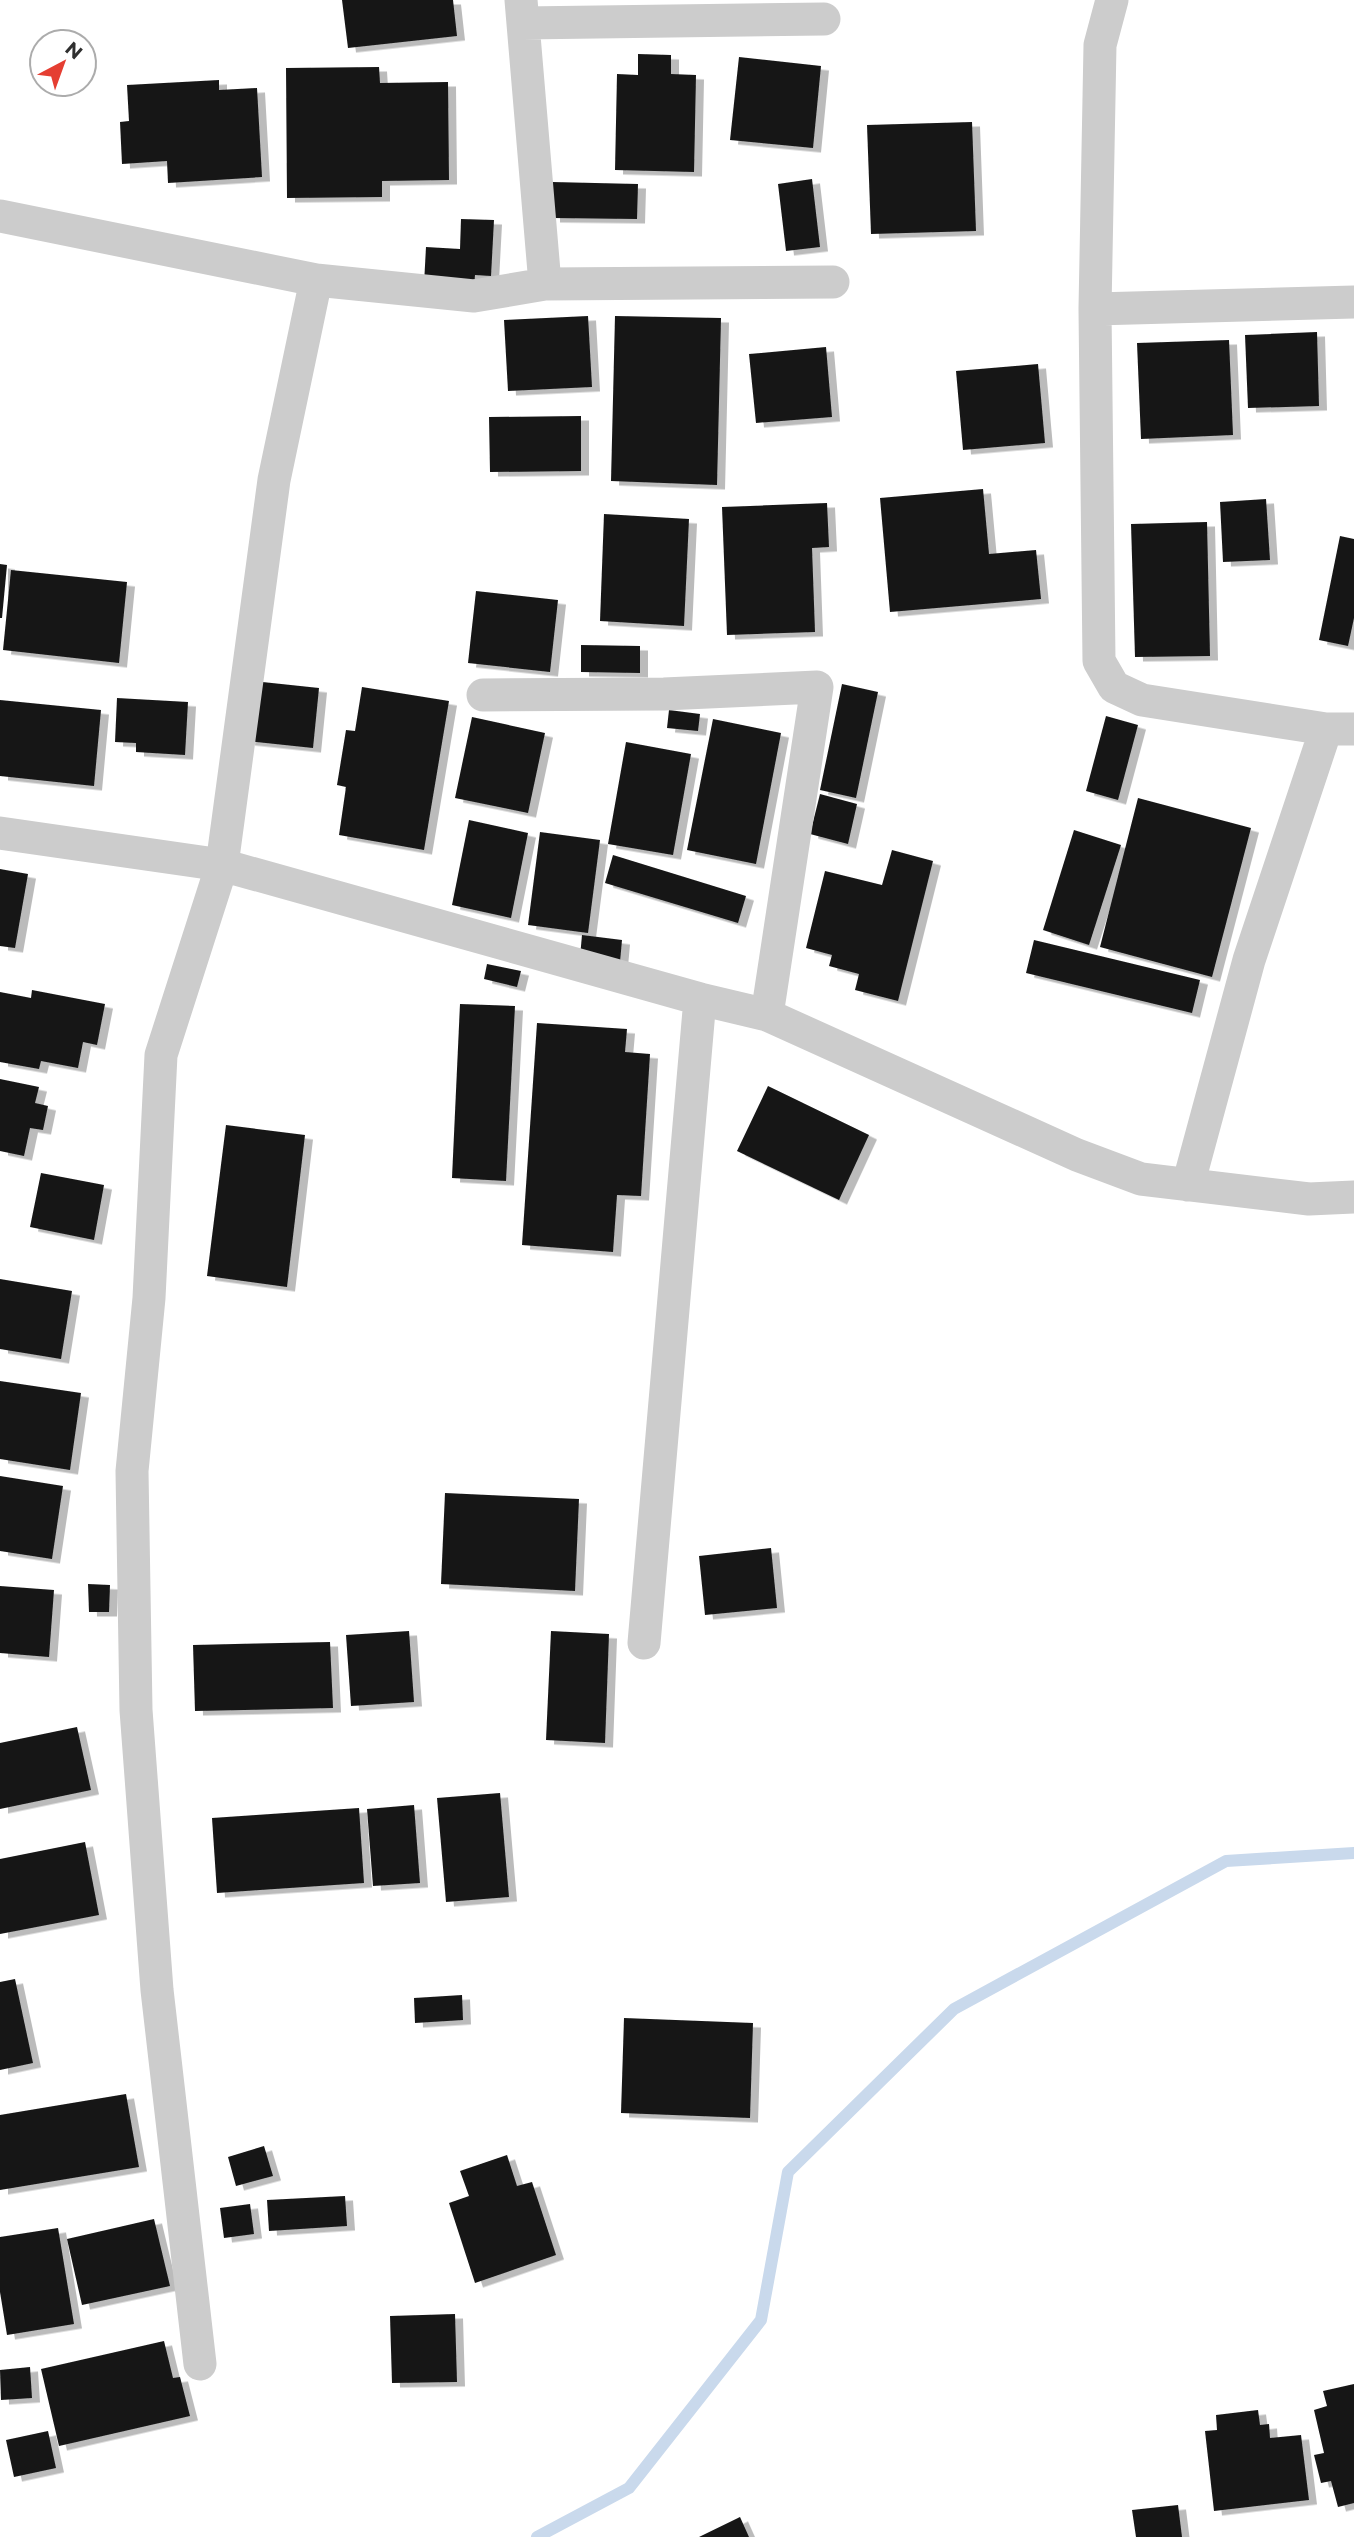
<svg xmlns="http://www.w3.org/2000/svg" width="1354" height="2537" viewBox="0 0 1354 2537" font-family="Montserrat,sans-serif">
	<defs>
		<filter id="shadow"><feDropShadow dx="8" dy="4.5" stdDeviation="0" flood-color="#0004"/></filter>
	</defs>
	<rect width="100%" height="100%" fill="#fff"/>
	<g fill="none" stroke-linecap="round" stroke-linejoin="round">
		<!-- stream -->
		<path stroke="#c9d9ec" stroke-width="12" d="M537,2537L629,2488L761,2320L788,2172L954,2009L1226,1861L1354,1853"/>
	</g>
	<!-- building -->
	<path fill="#161616" filter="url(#shadow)" d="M342,0H453L457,36L348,48Z
		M638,54L671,55V74L696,75L694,172L615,170L617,74L638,75Z
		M739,57L821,66L813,148L730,140Z
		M379,67L380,83L448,82L449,180L382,181V197L287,198L286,68Z
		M219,80V90L257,88L262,177L168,183L167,161L122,164L120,122L129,121L127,85Z
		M972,122L976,231L871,234L867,125Z
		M812,179L820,247L786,251L778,184Z
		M552,182L638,184L637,219L552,218Z
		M461,219L494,220L491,276L475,275L474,287L424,284L426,247L460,249Z
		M588,316L592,387L508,391L504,320Z
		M615,316L721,318L717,485L611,481Z
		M1317,332L1319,406L1248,408L1245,335Z
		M1229,340L1233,435L1141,439L1137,343Z
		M826,347L832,417L756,423L749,354Z
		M1038,364L1045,443L963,450L956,371Z
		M581,416V471L490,472L489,417Z
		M983,489L989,554L1036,550L1041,599L890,612L880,498Z
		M1266,499L1270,560L1223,562L1220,502Z
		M827,503L829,547L812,548L815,632L727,635L722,507Z
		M604,514L689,519L684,626L600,621Z
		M1207,522L1210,656L1135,657L1131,524Z
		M1340,536L1354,539V618L1348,646L1319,640Z
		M0,564L7,565L2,618H0Z
		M11,570L127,582L119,663L3,650Z
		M476,591L558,600L550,672L468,663Z
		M581,645L640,646V673L581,672Z
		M253,681L319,688L313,748L247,741Z
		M842,684L878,692L856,798L820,790Z
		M362,687L449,701L424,850L339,835L346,787L337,785L346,730L355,731Z
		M117,698L188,702L185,755L136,752V743L115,742Z
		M0,700L101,710L94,786L0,776Z
		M669,710L700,714L698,731L667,728Z
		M1106,716L1138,725L1118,800L1086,791Z
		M472,717L545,733L528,813L455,798Z
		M713,719L781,733L756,864L687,850Z
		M626,742L691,754L673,855L608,844Z
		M820,794L857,804L848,844L810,834Z
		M1138,798L1251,828L1212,977L1100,947Z
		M469,820L528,833L511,918L452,905Z
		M1074,830L1121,845L1089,945L1043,930Z
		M540,832L600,840L588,933L528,925Z
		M892,850L933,861L898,1001L855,990L859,974L829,966L832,955L806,948L825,871L882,885Z
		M613,855L746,896L738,923L605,883Z
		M0,869L28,874L15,948L0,946Z
		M582,935L622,940L620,962L580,957Z
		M1034,940L1200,980L1192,1013L1026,973Z
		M487,964L521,971L517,987L484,979Z
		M32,990L105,1004L97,1045L83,1042L78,1068L41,1061L39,1069L0,1062V992L31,998Z
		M460,1004L515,1006L506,1181L452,1178Z
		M537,1023L627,1029L625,1052L650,1054L641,1196L617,1195L613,1252L522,1245Z
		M0,1079L39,1087L35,1103L48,1106L43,1130L30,1128L24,1156L0,1151Z
		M768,1086L869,1135L839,1200L737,1151Z
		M226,1125L305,1135L287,1287L207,1276Z
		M41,1173L104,1185L94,1240L30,1227Z
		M0,1279L72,1291L61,1359L0,1349Z
		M0,1381L81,1393L70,1470L0,1459Z
		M0,1476L63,1486L52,1559L0,1551Z
		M445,1493L579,1499L575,1591L441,1584Z
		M771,1548L777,1608L705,1615L699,1556Z
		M88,1584L110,1585L109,1612H89Z
		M0,1586L54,1590L49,1657L0,1653Z
		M409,1631L414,1702L351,1706L346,1635Z
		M551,1631L609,1634L605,1743L546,1740Z
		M330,1642L333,1708L195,1711L193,1645Z
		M77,1727L91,1790L0,1809V1743Z
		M500,1793L509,1897L446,1902L437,1798Z
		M414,1805L420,1883L373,1886L367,1809Z
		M359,1808L364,1883L217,1893L212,1818Z
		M85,1842L99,1915L0,1934V1859Z
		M15,1979L33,2063L0,2070V1982Z
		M462,1995L463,2020L415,2023L414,1998Z
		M624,2018L753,2023L750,2118L621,2113Z
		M126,2094L139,2167L0,2190V2115Z
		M264,2146L273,2176L236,2186L228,2157Z
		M507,2155L517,2186L532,2182L556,2255L475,2283L449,2203L469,2196L460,2171Z
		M345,2196L347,2226L269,2231L267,2200Z
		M250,2204L254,2234L224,2238L220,2208Z
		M154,2219L170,2286L82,2305L67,2239Z
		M58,2228L74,2324L7,2335L0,2292V2237Z
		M455,2314L457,2382L392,2383L390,2316Z
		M164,2341L173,2378L180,2377L190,2416L59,2446L41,2369Z
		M30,2367L32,2398L1,2400L0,2370Z
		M1354,2384V2503L1338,2507L1331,2481L1321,2483L1314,2455L1324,2453L1314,2410L1327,2406L1323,2391Z
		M1258,2410L1260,2425L1269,2424L1270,2438L1301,2435L1309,2500L1214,2511L1205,2431L1217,2430L1216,2415Z
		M48,2431L56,2468L14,2477L6,2440Z
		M1178,2505L1182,2537H1136L1132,2510Z
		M740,2517L749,2537H699Z"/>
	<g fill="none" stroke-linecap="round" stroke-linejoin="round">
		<!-- minor -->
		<path stroke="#ccc" stroke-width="33" d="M521,0L545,284L474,296L316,280L274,480L222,865L700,999L767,1015L1077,1155L1141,1179L1309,1199L1354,1197
			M1112,0L1100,45L1095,309L1099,661L1114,687L1142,700L1326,729H1354
			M523,23L824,19
			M0,216L316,280
			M545,284L833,282
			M1095,309L1354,302
			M483,695L664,694L817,687L767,1015
			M0,833L222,865L161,1055L149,1298L132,1471L136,1710L157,1990L200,2364
			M1188,1185L1249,960L1326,729
			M644,1643L700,999"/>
	</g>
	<!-- north arrow -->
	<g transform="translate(63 63) rotate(41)"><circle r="33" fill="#ffffff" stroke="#acacac" stroke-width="2"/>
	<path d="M0-5L12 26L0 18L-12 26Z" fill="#e53e32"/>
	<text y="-10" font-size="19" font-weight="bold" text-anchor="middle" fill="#2f2f2f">N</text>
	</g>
</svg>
